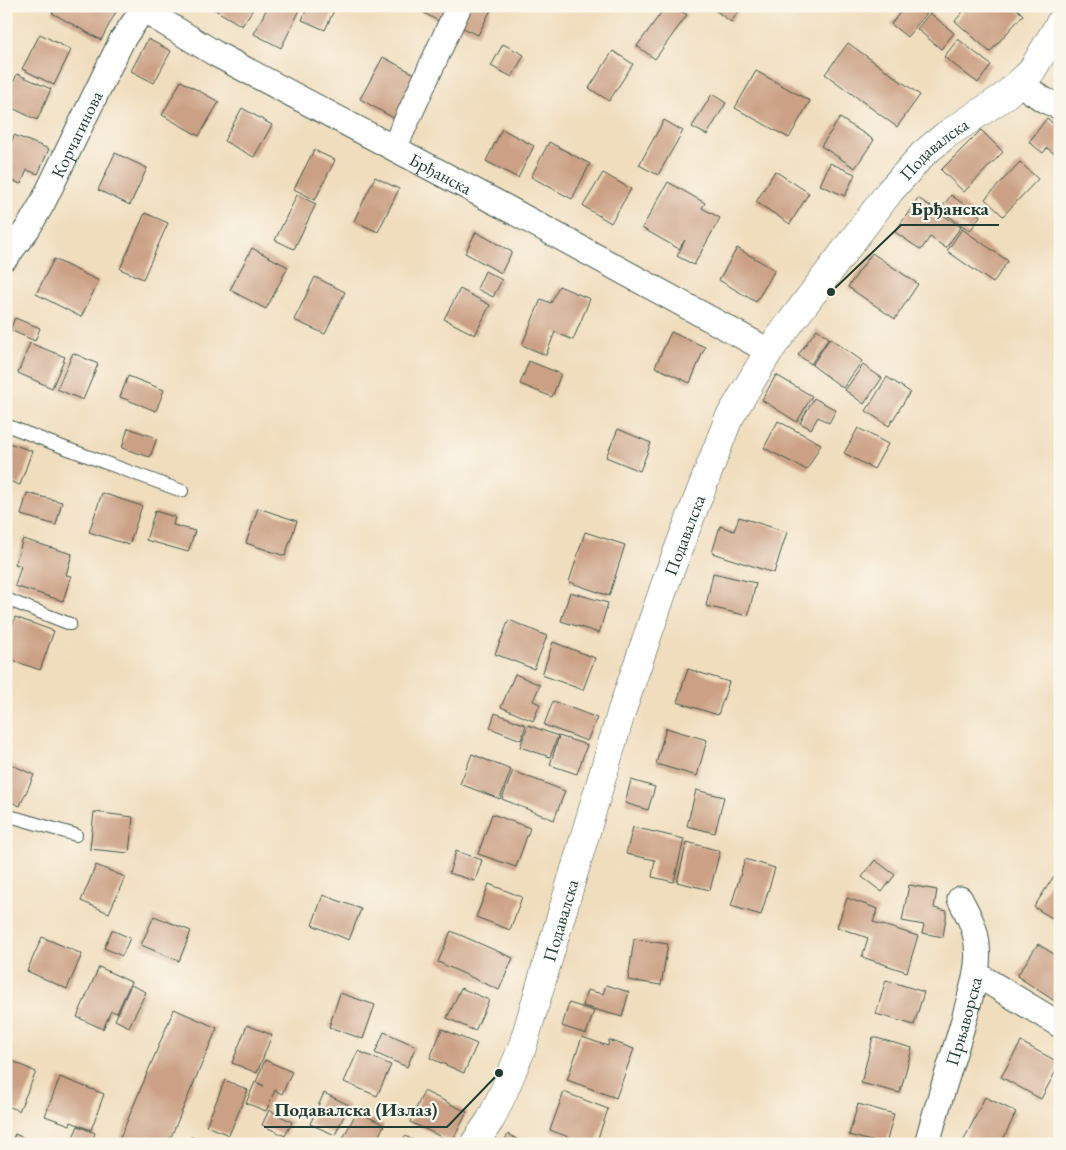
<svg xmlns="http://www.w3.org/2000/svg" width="1066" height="1150" viewBox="0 0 1066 1150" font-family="'EB Garamond',serif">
	<rect width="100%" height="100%" fill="#fbf7ec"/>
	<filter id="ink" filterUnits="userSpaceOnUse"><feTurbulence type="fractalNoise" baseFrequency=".02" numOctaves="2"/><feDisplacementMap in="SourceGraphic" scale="10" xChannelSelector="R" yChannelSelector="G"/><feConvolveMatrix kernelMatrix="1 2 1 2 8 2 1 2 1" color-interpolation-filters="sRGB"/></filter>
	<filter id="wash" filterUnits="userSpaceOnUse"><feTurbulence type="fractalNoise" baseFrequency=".0096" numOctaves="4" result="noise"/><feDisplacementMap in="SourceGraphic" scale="20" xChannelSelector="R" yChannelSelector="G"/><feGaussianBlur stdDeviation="1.12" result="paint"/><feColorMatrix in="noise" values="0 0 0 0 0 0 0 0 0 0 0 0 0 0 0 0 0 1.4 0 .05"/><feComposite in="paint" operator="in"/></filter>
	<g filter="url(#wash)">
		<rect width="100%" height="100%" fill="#f0ddbd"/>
		<g id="blocks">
			<!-- building -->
			<path fill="#cba084" d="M56,6H119L101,40L52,13Z
				M213,6H255L242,26L212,8Z
				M268,6H293L300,10L281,48L254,34Z
				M308,6H336L325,30L302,20Z
				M412,6H448L440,22Z
				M466,6H493L478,35L457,25Z
				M666,6H675L687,15L655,59L637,46Z
				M710,6H742L731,22Z
				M905,6H921L928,12L907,37L891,24Z
				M968,6H1014L1023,15L990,52L955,21Z
				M930,13L954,33L941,49L917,29Z
				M40,34L71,50L54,85L22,69Z
				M148,39L171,51L154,83L131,71Z
				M958,39L991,65L978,83L944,57Z
				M848,43L920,95L897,127L825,74Z
				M503,44L524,55L512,77L491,66Z
				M613,51L633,64L609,101L589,88Z
				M383,57L420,77L397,120L360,99Z
				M756,71L810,101L789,138L735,108Z
				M17,74L51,89L37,120L6,105V98Z
				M181,81L219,102L199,136L162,115Z
				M712,94L726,103L707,135L692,127Z
				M242,108L272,125L254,157L224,141Z
				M840,118L874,140L855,168L821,146Z
				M1047,118L1056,126L1060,121V158L1047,148L1043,153L1029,142Z
				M664,120L683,131L658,175L639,165Z
				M502,129L534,146L518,178L486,161Z
				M981,130L1003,152L964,192L941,170Z
				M14,135L49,149L38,174L27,170L21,184L6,178V150L8,151Z
				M549,142L590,164L572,199L531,177Z
				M314,150L335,160L315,200L294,189Z
				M115,153L147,168L130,205L98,190Z
				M1020,162L1038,179L1003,216L985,199Z
				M830,163L855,174L845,196L820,185Z
				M775,171L809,193L790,224L756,202Z
				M603,173L631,189L611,223L583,206Z
				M375,177L399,189L378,232L354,221Z
				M668,182L705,203L702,208L720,218L694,265L677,256L685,240L679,249L642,228Z
				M297,195L316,204L294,249L275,240Z
				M951,195L980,216L970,231L940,210Z
				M918,198L961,227L946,248L930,237L921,250L895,232Z
				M145,213L168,223L143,279L120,269Z
				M962,229L1008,261L993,283L947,251Z
				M476,232L512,252L501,273L465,253Z
				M252,248L288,267L266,309L230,290Z
				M737,248L775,270L756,302L719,280Z
				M872,253L918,284L895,319L848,287Z
				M54,259L99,281L81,317L36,294Z
				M485,271L502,280L493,297L477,289Z
				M315,277L345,292L325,334L294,320Z
				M559,286L590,299L573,340L555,332L546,355L522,345L541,299L551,303Z
				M460,289L490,305L475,335L444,319Z
				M15,318L40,328L35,341L10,330Z
				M817,329L829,338L811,364L798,355Z
				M671,332L705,347L690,383L655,367Z
				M830,338L862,361L843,388L812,365Z
				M30,343L65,357L52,388L18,373Z
				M73,353L98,364L83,400L57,389Z
				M529,361L561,374L552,397L520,384Z
				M863,365L882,378L864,404L845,390Z
				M776,375L812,396L797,422L762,400Z
				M128,376L164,390L156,411L120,397Z
				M887,377L910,392L889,426L866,411Z
				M814,398L836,410L829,423L818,417L811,429L800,423Z
				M778,421L821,444L807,470L764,448Z
				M128,428L157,438L150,457L122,448Z
				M858,428L888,444L874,469L844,453Z
				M618,429L651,443L640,471L606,457Z
				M6,442L32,451L20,485L6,480Z
				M27,493L62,502L56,525L21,515Z
				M102,493L142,506L129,545L89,532Z
				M258,508L297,521L285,556L246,543Z
				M155,511L175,517L173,525L195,531L188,552L146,540Z
				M739,517L787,532L774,573L712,553L720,526L734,531Z
				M585,532L625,545L609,596L569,582Z
				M23,539L72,554L66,575L71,576L63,601L15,586L21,566L15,564Z
				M713,573L756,583L748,616L706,606Z
				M570,592L608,603L599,633L561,621Z
				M6,609L12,611L7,629H6Z
				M15,617L54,631L40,670L6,658V643Z
				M509,620L547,636L534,669L495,654Z
				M553,642L595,658L583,690L542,675Z
				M688,669L729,682L718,715L677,702Z
				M515,674L540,685L533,701L540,704L533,721L501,707Z
				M553,701L597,718L587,741L544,725Z
				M495,713L526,725L521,740L490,728Z
				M528,725L558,736L550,757L520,747Z
				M666,728L707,740L697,776L656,764Z
				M559,736L587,745L577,774L550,765Z
				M472,754L511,770L500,799L460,784Z
				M6,762L34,775L20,806L6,800Z
				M513,771L565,791L554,820L502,799Z
				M631,780L655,787L648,810L625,803Z
				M696,790L724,797L715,833L687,826Z
				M94,812L133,817L129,853L90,849Z
				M492,814L530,828L516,867L478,854Z
				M633,827L684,839L674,882L652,877L655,860L626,854Z
				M687,842L720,851L710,890L677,882Z
				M456,851L482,860L475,881L449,873Z
				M745,859L775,868L761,915L731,906Z
				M875,860L895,875L882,892L862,877Z
				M96,865L125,877L109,913L81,901Z
				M1054,876L1060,879V923L1034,907Z
				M489,884L522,897L510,930L476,917Z
				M909,885L937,890L934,908L947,911L943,937L922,933L924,925L902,921Z
				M323,895L361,909L349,940L312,925Z
				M847,898L878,909L873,922L918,936L907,972L862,957L868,938L837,927Z
				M154,916L191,931L179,961L141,945Z
				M112,930L130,938L122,956L104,948Z
				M451,931L513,958L499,990L438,962Z
				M42,937L82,954L67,989L27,971Z
				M634,939L668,944L661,985L628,980Z
				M1038,944L1060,958L1059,1004L1017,976Z
				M99,967L131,982L117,1013L111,1011L103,1029L77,1017Z
				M886,980L924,992L914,1025L876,1014Z
				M131,985L146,992L129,1027L115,1020Z
				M606,985L629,992L622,1017L583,1006L587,990L603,994Z
				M461,988L489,1000L475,1031L447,1018Z
				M340,993L375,1005L363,1039L329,1027Z
				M569,1003L594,1011L586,1034L562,1026Z
				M174,1009L217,1028L168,1144H121L118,1143Z
				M247,1025L272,1035L257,1073L232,1063Z
				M442,1029L477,1044L464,1073L430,1058Z
				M384,1032L416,1046L407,1067L375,1053Z
				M582,1037L608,1046L609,1040L634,1049L616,1098L567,1080Z
				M873,1037L912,1048L900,1093L861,1083Z
				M1021,1042L1060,1063L1041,1099L1001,1077Z
				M358,1051L391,1065L377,1096L344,1082Z
				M6,1058L36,1072L19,1111L6,1105Z
				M265,1060L292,1072L282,1094L275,1090L266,1111L246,1103L255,1082L264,1086L256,1082Z
				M60,1077L104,1094L91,1130L71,1122L70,1125L45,1116Z
				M225,1080L248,1090L229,1135L206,1126Z
				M424,1091L467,1112L452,1142L410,1122Z
				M564,1092L608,1109L596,1144H587L550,1130Z
				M324,1093L349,1105L335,1135L310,1124Z
				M985,1097L1016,1112L1001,1144H962Z
				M858,1104L894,1114L886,1144H882L849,1135Z
				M269,1110L292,1122L285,1136L262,1125Z
				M357,1111L384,1125L375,1144H340Z
				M78,1126L95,1133L91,1144H70Z
				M15,1134L37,1144H11Z
				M508,1134L525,1144H503Z
				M405,1136L420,1144H401Z
				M192,1137L208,1144H189Z"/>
		</g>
	</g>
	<g filter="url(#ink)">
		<use href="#blocks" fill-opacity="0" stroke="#3e5549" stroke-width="1"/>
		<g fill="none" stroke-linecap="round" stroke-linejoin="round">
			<!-- service casing -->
			<g stroke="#3e5549" stroke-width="14">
				<path id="service" d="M6,425L52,443L182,491
					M6,599L70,624
					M6,815L76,835"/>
			</g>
			<!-- minor casing -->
			<g stroke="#3e5549" stroke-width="27">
				<g id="minor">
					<path id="s1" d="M143,6L157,18L216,54L503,206L769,351"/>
					<path d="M1019,83L1044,100L1060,107"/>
					<path d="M394,148L459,6"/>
					<path id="s2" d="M6,257L28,228L42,204L122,40L144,8"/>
					<path d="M976,974L1060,1025"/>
					<path id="s3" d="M927,1144C938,1101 953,1059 965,1016C971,992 980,969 977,945C976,928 967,913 960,899"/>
				</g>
			</g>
			<!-- tertiary casing -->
			<g stroke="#3e5549" stroke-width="29">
				<g id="tertiary">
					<path id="s4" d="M474,1144L491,1119L504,1091L522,1048L622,710L668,576L728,420L769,351L890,191L924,153L946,135L1002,98L1019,83L1031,72L1060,23"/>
				</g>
			</g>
			<!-- service -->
			<use href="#service" stroke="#fff" stroke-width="12"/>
			<!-- minor -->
			<use href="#minor" stroke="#fff" stroke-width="25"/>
			<!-- tertiary -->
			<use href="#tertiary" stroke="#fff" stroke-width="28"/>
		</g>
	</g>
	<g text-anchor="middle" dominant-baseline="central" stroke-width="4.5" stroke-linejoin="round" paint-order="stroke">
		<!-- street labels -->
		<g font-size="18" fill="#1f3d34" stroke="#fbf7ec">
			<text stroke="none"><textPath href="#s2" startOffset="142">Корчагинова</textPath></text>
			<text stroke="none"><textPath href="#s4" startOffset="1111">Подавалска</textPath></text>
			<text stroke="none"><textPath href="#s1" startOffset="342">Брђанска</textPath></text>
			<text stroke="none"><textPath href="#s4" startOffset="646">Подавалска</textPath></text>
			<text stroke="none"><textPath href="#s4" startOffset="241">Подавалска</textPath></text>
			<text stroke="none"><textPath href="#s3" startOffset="128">Прњаворска</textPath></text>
		</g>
	</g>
	<!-- callouts -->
	<path fill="none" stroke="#1f3d34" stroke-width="2" d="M831 292L901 225H999M499 1073L447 1127H264"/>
	<g fill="#1f3d34" stroke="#fbf7ec" stroke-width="2">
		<circle cx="831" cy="292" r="5"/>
		<circle cx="499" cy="1073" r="5"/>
	</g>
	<g font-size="19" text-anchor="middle" font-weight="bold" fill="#1f3d34" stroke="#fbf7ec" stroke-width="4.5" stroke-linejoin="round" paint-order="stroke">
		<text x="950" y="215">Брђанска</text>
		<text x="356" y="1116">Подавалска (Излаз)</text>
	</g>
	<!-- margin -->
	<rect width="1066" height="1150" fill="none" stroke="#fbf7ec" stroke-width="25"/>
</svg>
